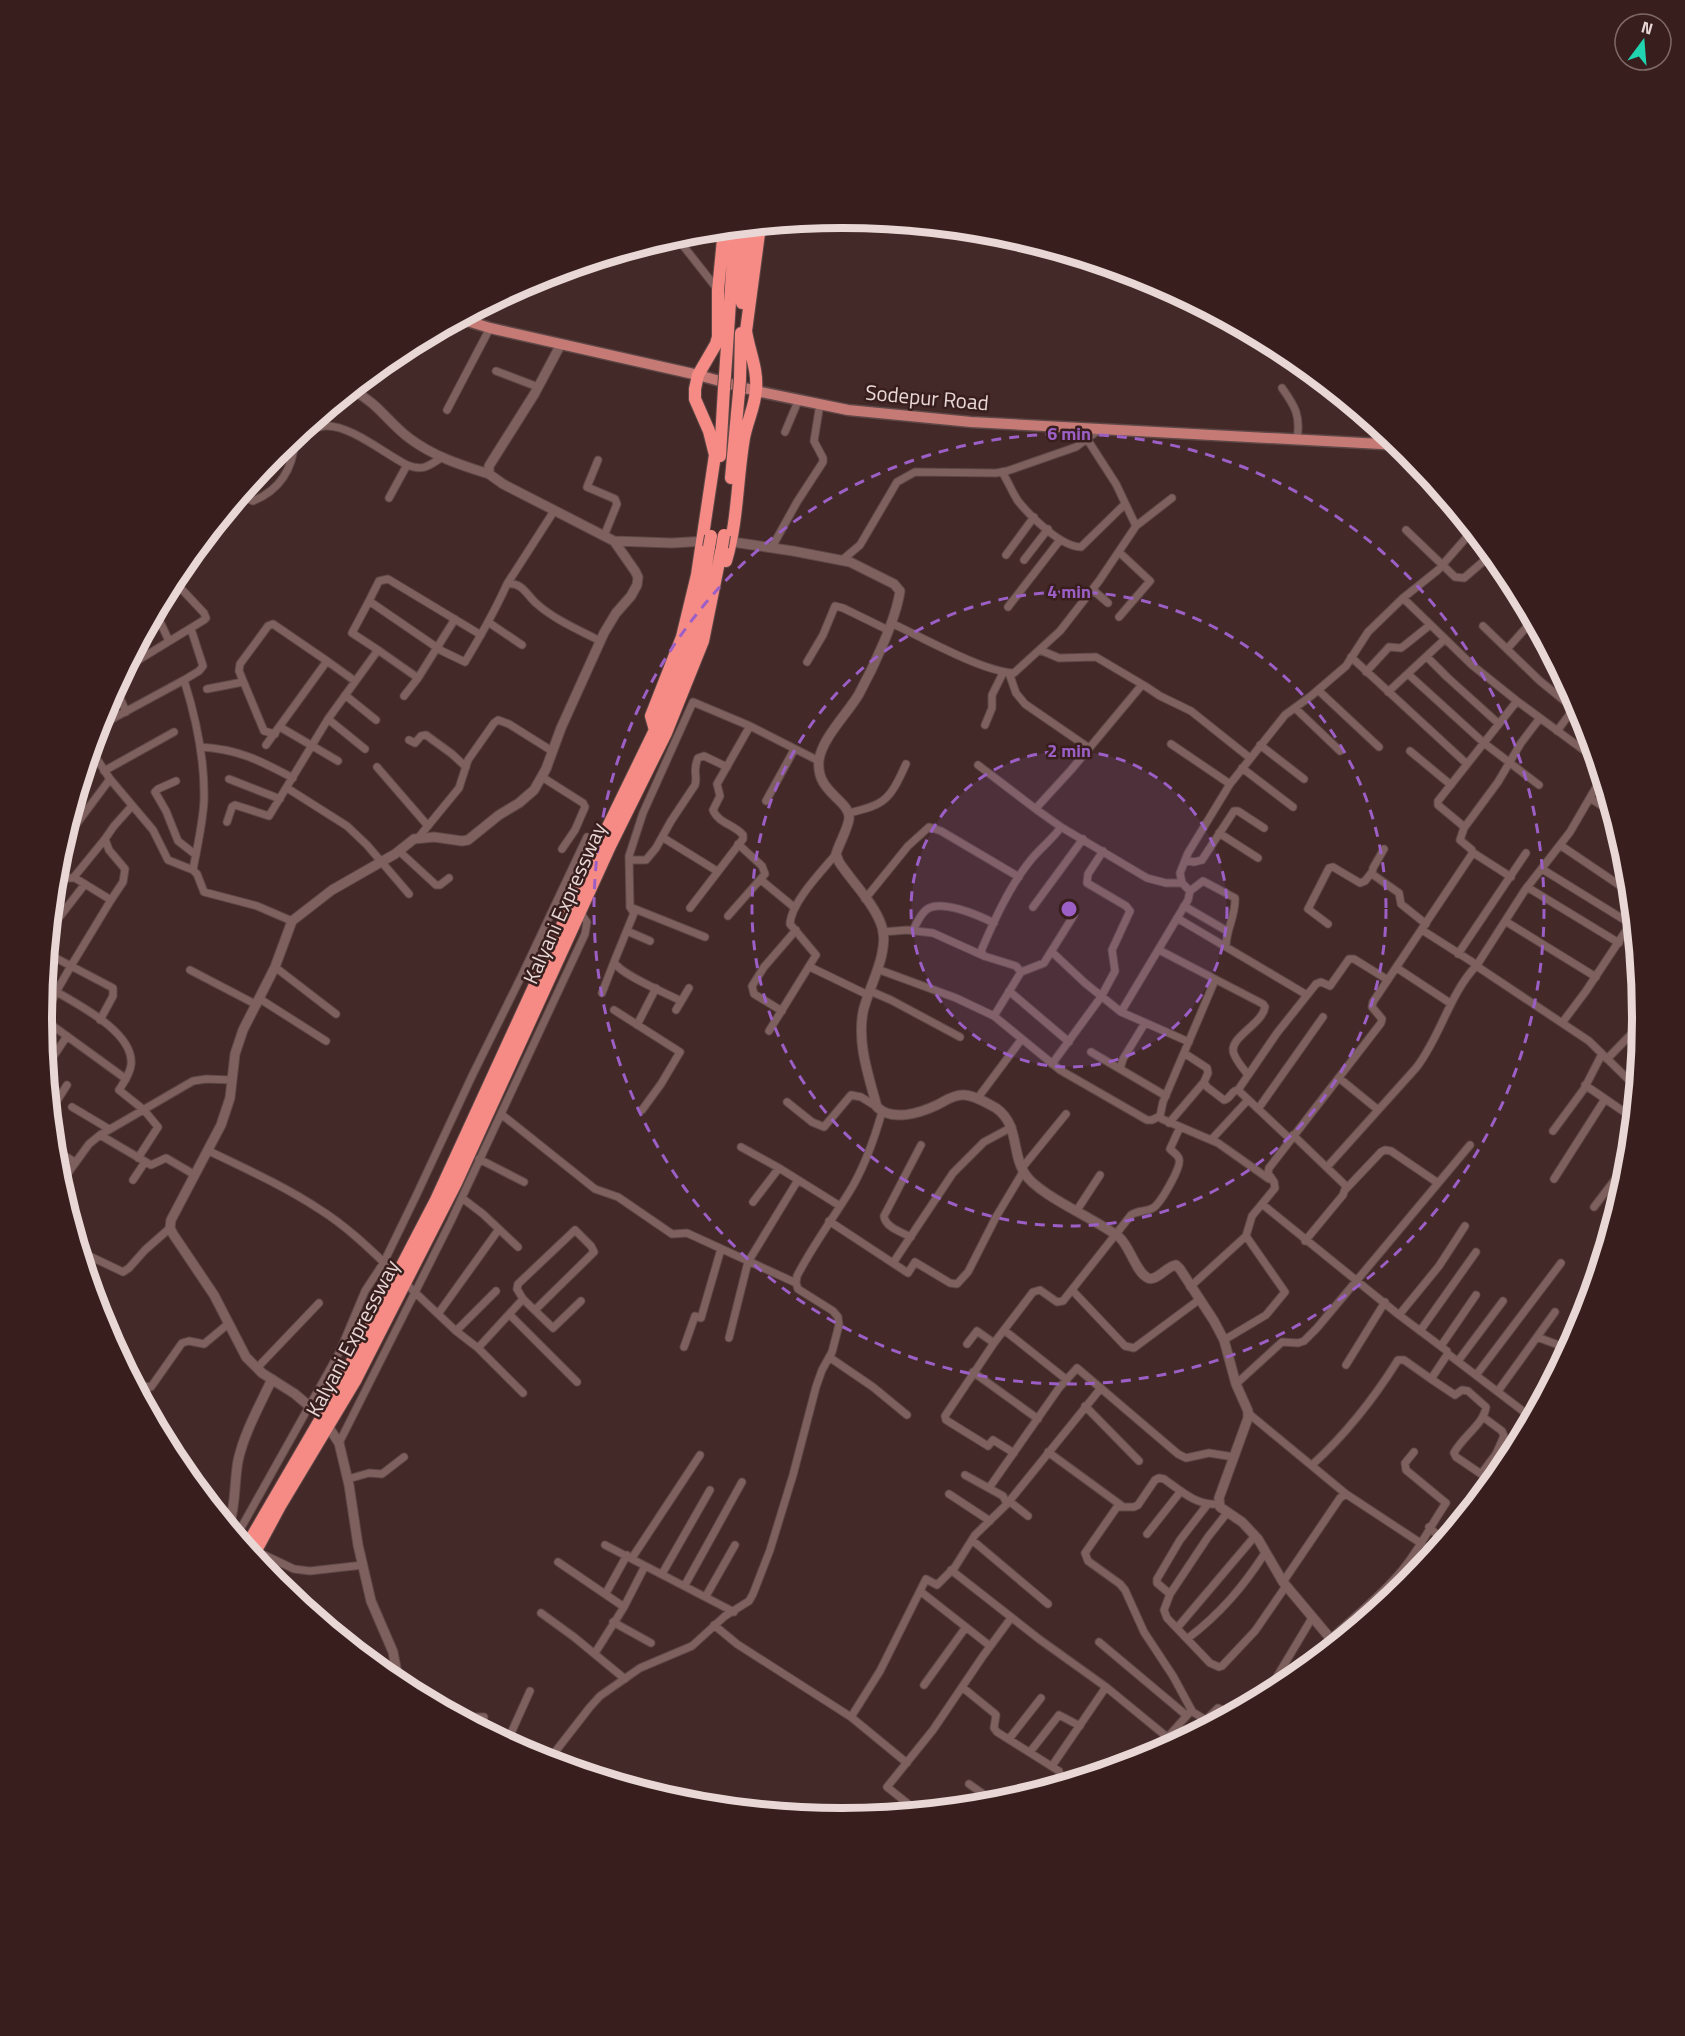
<svg xmlns="http://www.w3.org/2000/svg" width="1685" height="2036" viewBox="0 0 1685 2036" font-family="'Titillium Web',sans-serif">
	<rect width="100%" height="100%" fill="#432927"/>
	<g fill="none" stroke-linecap="round" stroke-linejoin="round">
		<!-- street casing -->
		<g stroke="#5e4847" stroke-width="9">
			<path id="street" d="M681,243L718,290
				M496,371L538,387
				M1282,388C1295,406 1301,416 1297,439
				M447,410L490,328
				M1369,419L1376,429L1379,444
				M785,432L799,399
				M598,460L587,487L615,499L617,504L604,536
				M407,465C423,471 427,467 441,458
				M1002,472C1008,481 1012,492 1018,501C1030,516 1061,547 1081,547L1125,504
				M241,495L253,501C280,490 293,469 295,440C304,434 313,427 325,426C349,424 385,454 407,465L389,498
				M1136,526L1172,498
				M1406,530L1455,577L1464,578L1492,554
				M772,547L797,502L823,462V458L814,441L820,404
				M1119,552L1150,581L1119,617
				M1006,555L1034,517
				M1024,560L1048,529
				M841,561L860,545L897,482L915,472L996,473L1007,471L1076,447L1099,430
				M507,584L554,511
				M1093,590L1108,603
				M1403,598L1438,570L1473,530
				M1008,607L1060,540
				M156,613L169,641
				M488,622L522,645
				M891,623C922,637 983,672 1014,673L1060,631L1099,581L1136,526L1116,484L1087,439
				M1483,626L1540,681L1572,707L1569,715L1557,731
				M481,635L388,579L379,581L369,601L442,651L465,662C480,637 495,611 507,584C523,582 527,596 537,604C555,620 579,630 600,641
				M1545,648L1547,646
				M1507,649L1533,620
				M378,650L418,678
				M1040,650L1059,658L1096,657L1145,686
				M1351,657L1467,764
				M1427,657L1447,677L1499,724
				M807,662L823,635L835,606L843,608L888,630
				M127,667L204,620L206,618L204,613L173,580
				M1366,672L1389,647L1401,648L1405,645L1430,625
				M1009,673L1016,693L1025,704L1089,748
				M1408,674L1484,743L1539,785
				M184,680L199,671L203,666L191,629
				M116,688L126,712
				M207,689L243,682
				M1318,690L1379,747
				M1388,692L1445,639
				M345,695L376,720
				M404,696L418,678L455,619
				M1517,701L1597,760
				M1295,708L1340,751
				M328,719L365,749
				M985,725L992,708V695L1003,673
				M99,726L184,680C196,718 205,759 204,800C203,823 197,847 193,870
				M280,727L338,761
				M275,734L264,731L239,671L240,664L268,626L273,624L327,661
				M409,740L415,743L421,736L426,735L452,754L466,767
				M1171,744L1230,784
				M266,745L327,661L355,681
				M1260,745L1304,779
				M200,747C238,749 259,760 293,778
				M91,750L110,779L153,830L168,860L193,870L197,874L204,892L257,906L292,921
				M1410,751L1451,785
				M978,765L1037,810
				M377,767L428,826
				M1242,768L1293,807
				M104,771L174,732
				M542,777L583,803L585,807L575,830L562,849
				M1602,777L1570,832L1525,890L1477,965L1478,967L1589,1041L1636,1087
				M229,779L280,799
				M176,781L158,789L155,792L166,811L178,841L196,855
				M287,788L347,826L367,845L409,894
				M1590,798L1613,813
				M766,801L794,750
				M848,813C886,805 890,799 906,764
				M227,822L232,807L235,805L269,816L328,719L378,650L352,633L369,601
				M1061,827L1147,878L1166,883H1182
				M1464,828L1498,782L1521,743L1540,718
				M1219,833L1258,858
				M69,834L110,779
				M662,837L717,871
				M418,838L459,788L468,760L494,723L498,720L509,724L552,751
				M1560,845L1631,893
				M1384,849L1373,868L1372,874L1399,893L1401,904L1426,924
				M399,851L436,885H440L449,878
				M1472,852L1511,877
				M630,860H646L656,848L671,821L695,785C698,775 692,772 698,758L704,756L727,767
				M1185,860L1194,862L1202,860L1234,811H1238L1264,828
				M1542,869L1631,924
				M56,874L58,872L67,878H75L111,900L123,882L125,869L109,850L105,839L114,826L131,807
				M74,877L105,839
				M761,880L795,908
				M1527,887L1619,943
				M1190,891L1203,881L1235,898C1236,915 1226,930 1226,946
				M865,899L908,846L929,827L941,831L1019,877
				M1184,906L1227,931
				M630,907L705,937
				M1033,907L1083,839
				M690,908L743,839V835C735,825 718,823 713,810L720,796L717,784L750,726
				M728,916L765,874L762,866L738,844
				M1177,918L1307,995
				M1505,921L1596,977
				M1328,924L1308,909L1329,868L1333,867L1360,883L1365,881L1372,872
				M51,928L85,884
				M913,930C917,923 920,915 926,910C940,898 980,916 994,923
				M627,931L650,941
				M882,932L907,930L933,933L984,956L1016,966L1021,972L994,1016
				M1625,934L1635,941
				M1159,950L1263,1004L1265,1007C1262,1025 1227,1038 1234,1054C1237,1062 1243,1068 1248,1075
				M1052,952L1085,983L1121,1012L1189,1042
				M48,954L71,966L111,900
				M1458,954L1526,853
				M984,956L981,951C994,921 1009,887 1030,861C1039,849 1052,840 1061,827L1037,810L1038,806L1071,770L1141,686H1145L1160,696L1191,711L1250,758
				M275,967L336,1014
				M810,967L868,995
				M1397,968L1450,1003
				M877,969L956,998L994,1016L1060,1070L1147,1120H1152L1160,1116
				M190,970L257,1005
				M1021,972L1044,963L1074,915
				M1215,980L1163,1102L1160,1116L1162,1119L1218,1143L1269,1179
				M45,985C70,1001 135,1030 131,1065C130,1074 124,1082 119,1090L144,1110L158,1127L138,1158
				M870,991L891,1000L960,1037
				M1009,991L1069,1042
				M602,993L614,962
				M260,999L326,1041
				M681,1001C666,993 621,975 614,962L634,913L630,907L629,856L643,813L693,702L750,726L819,761
				M614,1010L680,1052L661,1084L642,1110
				M676,1010L689,988
				M782,1011L754,994L752,986L764,967L796,930
				M1121,1012L1188,900L1190,891L1182,883L1180,873L1188,853L1230,784L1285,715L1311,696L1346,666L1368,632L1403,598L1472,665L1517,701L1438,801V805L1462,825L1464,828L1460,840L1472,850V854L1373,1002L1372,1007L1382,1019L1381,1023L1269,1168L1268,1173L1274,1182L1275,1188L1252,1216L1246,1236L1190,1287
				M42,1018L126,1079
				M43,1023L56,992L71,966L113,988V996L100,1020
				M1145,1023L1123,1059L1120,1069L1166,1096
				M1562,1023L1586,991L1633,920
				M637,1025L656,988
				M769,1031L816,955L790,924C791,902 823,870 836,854
				M1091,1052L1120,1069
				M1184,1053L1207,1068L1208,1073L1204,1082L1207,1087L1224,1100C1231,1099 1231,1090 1238,1090L1290,1139
				M1607,1059L1642,1023
				M1052,1064L1101,997L1115,971L1112,950L1130,911L1126,906L1087,883L1088,874L1103,851
				M47,1066L67,1036
				M1339,1078L1377,1109
				M1585,1085L1633,1118
				M1238,1090L1277,1033L1316,984L1321,982L1330,986L1349,959H1354L1388,980
				M977,1099L1021,1040
				M787,1102L812,1122L824,1127L851,1095L861,1097L877,1107
				M72,1107L109,1129
				M1258,1109L1323,1017
				M51,1110L67,1085
				M501,1114L595,1189L618,1197L672,1234L687,1233L796,1283
				M1169,1123L1204,1082
				M1553,1131L1584,1089L1602,1054
				M100,1135L151,1165L166,1158L195,1175
				M1293,1135L1346,1186L1343,1195L1305,1241
				M1211,1140L1247,1101
				M741,1147L779,1168L840,1206
				M55,1150L75,1162
				M209,1151C246,1169 284,1186 319,1209C348,1227 372,1251 397,1275
				M479,1159L524,1182
				M1327,1167L1416,1068C1441,1036 1449,994 1477,965L1422,930
				M1022,1168L1066,1114
				M1554,1179L1605,1099
				M133,1180L145,1162
				M60,1184L89,1144L100,1135L193,1081L206,1079L232,1080
				M1345,1190L1381,1152L1385,1150L1391,1151L1438,1183
				M462,1198L483,1214L518,1247
				M753,1202L779,1168
				M1262,1204L1399,1315
				M1594,1207L1629,1161
				M1077,1210L1100,1175
				M829,1221L908,1273L915,1262L950,1283L957,1284L968,1272L996,1217L1023,1172
				M1465,1226L1439,1266L1399,1315L1447,1351V1355L1431,1379L1455,1395L1462,1390L1468,1391L1486,1407C1484,1424 1462,1437 1454,1453L1456,1457L1493,1482
				M911,1237C901,1232 885,1227 884,1216L921,1145
				M81,1252L123,1272L129,1268L145,1250L170,1228
				M893,1263L953,1173L984,1142L1012,1127
				M404,1282L456,1331L496,1291
				M1072,1290L1125,1346L1134,1348L1200,1299
				M523,1299L553,1328L581,1301
				M438,1314L499,1229
				M510,1315L577,1382
				M1004,1330L1067,1380
				M456,1331L478,1348L523,1299L517,1289L518,1284L575,1230L591,1246L594,1252L535,1310
				M1420,1331L1476,1252
				M1537,1337L1569,1349
				M729,1338L748,1262L798,1180
				M1224,1340L1266,1315L1285,1292L1246,1236
				M967,1344L977,1331L994,1343
				M1441,1346L1476,1295
				M684,1347L695,1316L701,1318L721,1249
				M478,1348L523,1393
				M1448,1354L1532,1418
				M829,1357L873,1387L907,1415
				M1458,1361L1503,1301
				M1562,1362L1560,1359L1562,1348L1583,1321
				M1346,1365L1385,1302
				M257,1368L319,1303
				M973,1372L1038,1419
				M1477,1374L1561,1263
				M132,1380L143,1386L151,1387L182,1343L189,1341L204,1344L228,1324
				M1236,1384L1282,1342L1298,1343L1304,1341L1317,1328L1470,1145
				M1498,1391L1555,1312
				M1085,1406L1139,1461
				M1248,1413L1346,1494
				M339,1443L451,1221L585,934L587,922L580,912
				M1048,1452L1122,1506
				M1014,1453L993,1440L988,1446L946,1420L945,1416L994,1343L1033,1292L1040,1290L1057,1302L1063,1301L1131,1215C1138,1210 1146,1212 1153,1208C1160,1204 1182,1167 1179,1159C1178,1155 1173,1152 1170,1149L1180,1127
				M1312,1465C1346,1434 1373,1400 1398,1360H1404L1431,1379
				M1481,1474L1496,1454L1504,1436L1502,1431L1483,1417
				M348,1479L369,1473L382,1474L404,1457
				M989,1488L1059,1388L1077,1368L1178,1454L1186,1458L1209,1453L1234,1457
				M949,1494L990,1521
				M1009,1501L1028,1516
				M1007,1504L1101,1388
				M1227,1513L1208,1537L1170,1594L1164,1610L1167,1618L1210,1663L1219,1667L1222,1666L1255,1631L1286,1586
				M1429,1527L1444,1541
				M1147,1534L1181,1491
				M237,1535L339,1353L365,1291L384,1262L416,1196L472,1076L522,975L587,837
				M972,1540L1048,1604
				M605,1545L734,1612
				M256,1551L294,1569L310,1571L363,1565
				M632,1558L700,1455
				M558,1562L624,1607
				M951,1570L1039,1639L1106,1687L1167,1737
				M662,1574L710,1490
				M1283,1582L1340,1498L1346,1494L1422,1544
				M685,1585L742,1482
				M920,1591L990,1646
				M606,1593L627,1555
				M1170,1594L1157,1583V1579L1180,1540L1207,1505
				M706,1596L735,1545
				M541,1613L574,1637L625,1679
				M613,1622L651,1643
				M714,1625L737,1644L851,1717L907,1763
				M1177,1628L1255,1536
				M1187,1639C1220,1614 1243,1587 1265,1553
				M1330,1639C1355,1616 1382,1595 1403,1569C1420,1548 1431,1525 1446,1503L1406,1470L1405,1463L1414,1452
				M1099,1642L1186,1715
				M595,1653L624,1607L645,1566
				M924,1685L966,1627
				M962,1687L994,1713L996,1715L994,1728L997,1732L1059,1771L1060,1778L1056,1786
				M1266,1695L1312,1618
				M1192,1711L1173,1676L1144,1632L1125,1590L1120,1584L1088,1561L1085,1553L1117,1507H1134L1138,1505L1155,1480L1159,1478L1164,1479C1181,1491 1197,1506 1218,1504
				M851,1717L880,1671L926,1579L937,1585L955,1567L975,1535L1007,1504L1003,1496L965,1475
				M465,1720L470,1717H484
				M1009,1739L1041,1698
				M507,1742L530,1691
				M1030,1752L1059,1715L1080,1726
				M1150,1757L1191,1711L1206,1720L1218,1708L1230,1714
				M548,1761L590,1707L600,1696L640,1668L692,1646L725,1616L749,1601L753,1594L770,1550L793,1475L816,1387L822,1370L832,1352L839,1325L838,1317L833,1311L798,1289L796,1283L797,1276C812,1247 831,1221 848,1194C864,1169 874,1140 882,1112
				M1052,1766L1106,1687
				M969,1784L996,1803
				M917,1811L887,1787L933,1730L983,1656L1011,1618"/>
		</g>
		<!-- secondary casing -->
		<g stroke="#5e4847" stroke-width="11">
			<path id="secondary" d="M561,344L535,393L489,466V474L503,484L614,541L672,543L706,541
				M352,390C378,403 387,421 409,438C433,456 460,465 489,474
				M726,541L793,551L850,562L894,584L900,591C896,620 873,668 859,694C848,713 822,738 819,760C815,793 851,800 849,819C848,828 839,844 836,854L839,862C852,882 875,904 882,927C890,952 868,988 863,1012C857,1044 869,1077 877,1107C892,1122 920,1113 937,1105C945,1101 953,1095 962,1095C972,1094 987,1103 996,1108C1020,1125 1011,1153 1025,1174C1038,1195 1096,1219 1119,1237C1130,1246 1136,1273 1148,1278C1156,1282 1167,1266 1176,1265L1180,1269L1214,1321L1224,1340L1236,1384L1248,1411V1418L1219,1498L1220,1507L1242,1522L1258,1539L1283,1582L1335,1644
				M229,1526C236,1505 234,1483 238,1461C244,1433 260,1405 272,1379
				M399,1684L393,1652L371,1601L358,1545L349,1485L339,1443L322,1417L295,1394L262,1373L246,1357L214,1295L173,1234L170,1228L171,1220L221,1125L230,1098L235,1054L243,1030L275,967L292,921L332,890L395,854L414,839L434,837L462,841L468,840L499,815L519,803L534,790L546,769L561,728L604,633L616,613L631,596L637,585L638,577L635,571L614,541"/>
		</g>
		<!-- primary casing -->
		<g stroke="#5e4847" stroke-width="13">
			<path id="primary" d="M461,319L490,328L698,375L756,391L848,410L971,422L1400,445"/>
		</g>
		<!-- highway casing -->
		<g stroke="#5e4847" stroke-width="14">
			<path id="highway" d="M742,303L744,256L748,227
				M725,376L735,228
				M740,380L741,333
				M720,456L724,388
				M731,478L739,392
				M726,561C738,521 737,479 744,438C747,422 755,406 756,390C758,369 749,351 746,331L760,226
				M655,730L651,716L682,637L697,575L715,455L709,431L695,399V389L698,375L716,344L718,337V290L724,229
				M246,1547L334,1396L436,1200L600,843L655,730L690,644L702,590L709,547
				M253,1556L280,1506L355,1381L456,1183L610,846L666,733L703,641L722,547"/>
		</g>
		<!-- street -->
		<use href="#street" stroke="#7e605e" stroke-width="7"/>
		<!-- secondary -->
		<use href="#secondary" stroke="#7e605e" stroke-width="9"/>
		<!-- primary -->
		<use href="#primary" stroke="#c67a76" stroke-width="10"/>
		<!-- highway -->
		<use href="#highway" stroke="#f68b86" stroke-width="12"/>
		<!-- highway-bridge casing -->
		<g stroke="#5e4847" stroke-width="14" stroke-linecap="butt">
			<path id="highway-bridge" d="M724,388L725,376
				M739,392L740,380
				M709,547L711,536
				M722,547L724,535"/>
		</g>
		<!-- highway-bridge -->
		<use href="#highway-bridge" stroke="#f68b86" stroke-width="12"/>
	</g>
	<!-- distance rings -->
	<circle cx="1069" cy="909" r="158" fill="#9c5fc6" fill-opacity=".12"/>
	<g fill="none" stroke="#9c5fc6" stroke-width="3" stroke-dasharray="10 8">
		<circle cx="1069" cy="909" r="158"/>
		<circle cx="1069" cy="909" r="317"/>
		<circle cx="1069" cy="909" r="475"/>
	</g>
	<g text-anchor="middle" dominant-baseline="central" stroke-width="5" stroke-linejoin="round" paint-order="stroke">
		<!-- street labels -->
		<g font-size="21" fill="#e8d7d5" stroke="#381f1d">
			<text transform="translate(927 397) rotate(5)">Sodepur Road</text>
			<text transform="translate(564 903) rotate(-66)">Kalyani Expressway</text>
			<text transform="translate(352 1338) rotate(-62)">Kalyani Expressway</text>
		</g>
	</g>
	<!-- crop -->
	<path d="M0 0H1685V2036H0ZM52 1018a790 790 0 1 1 1580 0a790 790 0 1 1-1580 0Z" fill="#381f1d" fill-rule="evenodd"/>
	<path fill="none" stroke="#e8d7d5" stroke-width="8" d="M52 1018a790 790 0 1 1 1580 0a790 790 0 1 1-1580 0Z"/>
	<circle cx="1069" cy="909" r="9" fill="#9c5fc6" stroke="#381f1d" stroke-width="3"/>
	<g font-size="18" text-anchor="middle" font-weight="bold" fill="#9c5fc6" stroke="#381f1d" stroke-width="5" stroke-linejoin="round" paint-order="stroke">
		<text x="1069" y="440">6 min</text>
		<text x="1069" y="598">4 min</text>
		<text x="1069" y="757">2 min</text>
	</g>
	<!-- north arrow -->
	<g transform="translate(1643 42) rotate(16)"><circle r="28" fill="#381f1d" stroke="#7e6967" stroke-width="1.5"/>
	<path d="M0-4.5L10 22L0 15L-10 22Z" fill="#21d5b0"/>
	<text y="-9" font-size="16" font-weight="bold" text-anchor="middle" fill="#e8d7d5">N</text>
	</g>
</svg>
